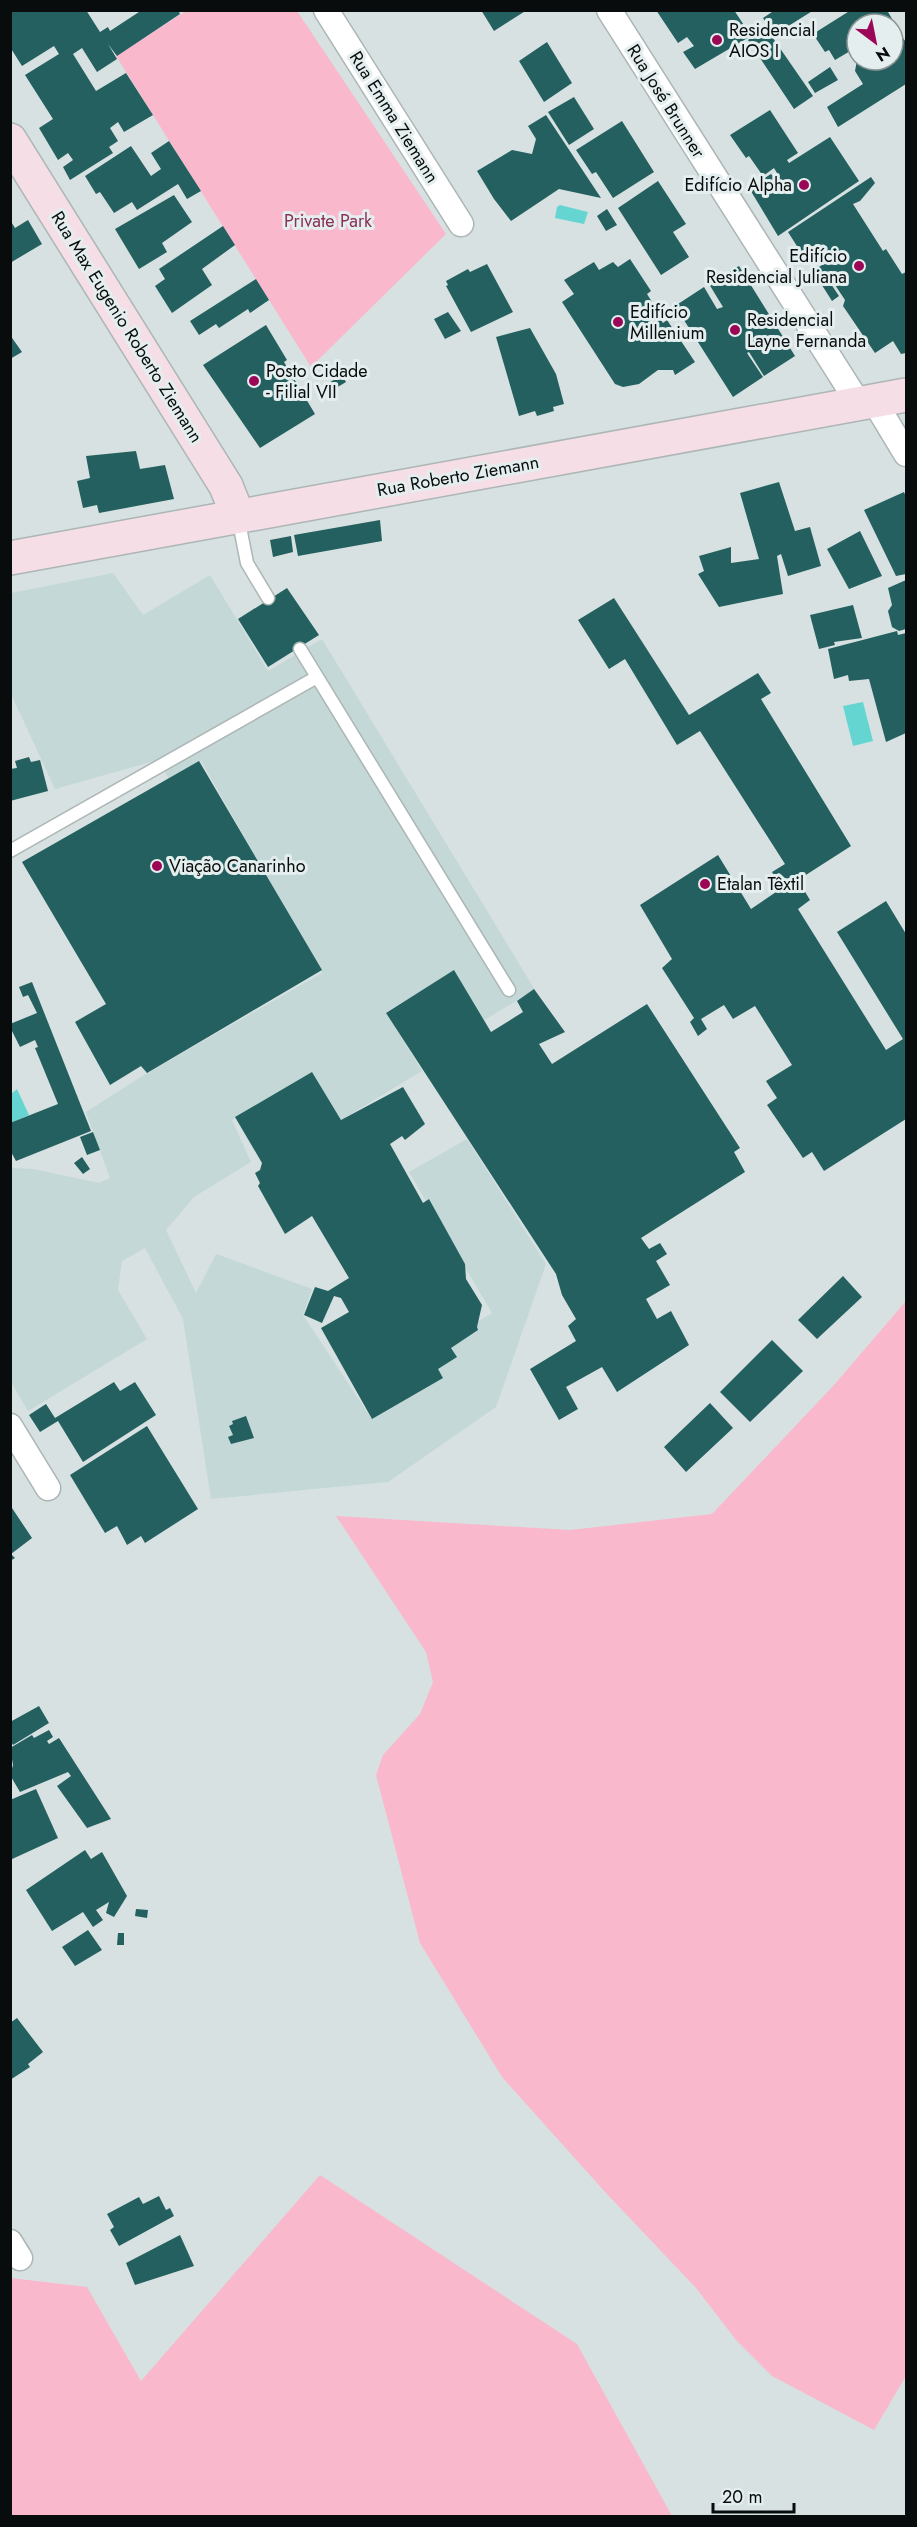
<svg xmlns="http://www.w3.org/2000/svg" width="917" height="2527" viewBox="0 0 917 2527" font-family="Jost,sans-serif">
	<rect width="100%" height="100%" fill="#d7e1e1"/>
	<!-- built -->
	<path fill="#c4d8d7" d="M113,573L143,615L210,575L268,671L322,639L535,990L484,1020L454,971L386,1012L422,1071L341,1120L312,1072L232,1120L251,1162L194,1197L166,1230L196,1293L216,1254L312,1289L303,1315L371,1418L441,1377L429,1350L492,1313L409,1172L467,1139L546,1264L496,1407L388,1482L211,1499L183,1319L145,1248L122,1261L118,1290L147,1339L28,1411L11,1382V1168L33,1169L99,1183L110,1178L86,1112L144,1075L322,973L201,761L169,779L158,760L55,789L11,694V593Z"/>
	<!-- green -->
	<path fill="#fab8cd" d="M186,11H297L446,234L311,367L116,56Z
		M906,1301V2376L874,2430L772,2376L736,2340L696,2288L606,2193L502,2077L420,1943L376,1775L383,1755L420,1714L433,1682L426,1652L336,1516L570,1530L712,1514L834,1385Z
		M320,2175L577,2344L672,2516H11V2278L87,2287L141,2381Z"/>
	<!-- water -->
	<path fill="#65d5d1" d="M560,205L588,212L584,224L555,218L557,207Z
		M863,702L873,741L853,746L843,706Z
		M17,1089L29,1115L11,1123V1094Z"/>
	<!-- building -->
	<path fill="#24605f" d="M10,10H86L100,32L108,27L110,31L142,10H178L180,14L117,56L108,44L117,59L97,72L82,48L73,54L96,91L126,73L153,115L124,132L118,122L110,128L118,141L109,147L113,153L70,180L63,167L73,160L68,153L58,160L39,128L53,119L25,75L59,54L54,46L22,66L10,47Z
		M481,10H527L494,31Z
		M656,10H734L751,36L695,69L683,52L694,46L687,37L678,43Z
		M775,10H814L774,35L763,18Z
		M851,10H890L888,12L895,24H857V47L835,60L829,50L825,52L813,34Z
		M766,28L813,96L794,109L748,40Z
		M899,33L906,42V84L838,127L827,107L863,84L855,71L857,60H893V36Z
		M547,42L572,83L544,102L519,61Z
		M830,67L838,80L815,93L808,82Z
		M574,97L594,129L569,145L548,112Z
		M770,110L798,153L787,160L789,163L830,137L859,181L778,236L749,188L771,174L773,176L777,173L774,168L763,176L749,156L746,158L730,135Z
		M546,115L601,198L559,189L511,221L494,199L477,171L512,150L532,154L536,139L528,126Z
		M622,121L654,172L613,198L596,172L592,174L576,150Z
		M169,141L201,191L187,199L178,184L137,210L132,202L114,213L100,192L96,194L85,176L131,146L151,176L161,169L151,153Z
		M871,177L875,183L860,201L853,204L883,251L886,249L902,274L906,272V353L901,354L893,341L875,353L843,306L845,300L833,282L831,284L839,296L832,301L813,271L828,261L817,244L802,254L788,232Z
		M658,181L686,224L673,232L689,257L661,275L618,208Z
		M174,195L192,222L162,243L167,252L139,269L115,229Z
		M607,209L617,225L606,231L597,216Z
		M10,220L15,228L28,220L42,244L10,263Z
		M223,226L235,245L202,269L212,285L172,313L155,286L165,279L159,269Z
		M630,259L651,291L647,294L652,302L646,307L653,317L657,314L663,323L667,320L695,362L675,375L673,370H658L639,384L623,387L615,384L562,302L574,294L564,280L594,262L599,270L613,262L618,267Z
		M487,264L513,312L471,332L446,286L448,285L446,281L468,269L470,272Z
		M739,266L795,356L764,376L749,352L747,353L763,377L733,397L675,306L704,287L717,309L723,307L709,284Z
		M256,279L269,300L250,313L248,309L219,328L216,324L199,335L190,321Z
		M448,312L461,331L445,339L434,319Z
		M266,325L287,360L284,362L315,414L260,448L203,365Z
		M530,328L556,374L564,404L553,407L554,411L537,416L535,411L519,416L496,337Z
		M10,335L22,352L10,359Z
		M342,375L346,382L331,391L327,384Z
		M136,451L140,469L165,465L174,499L99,513L97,505L83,508L77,481L90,478L86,456Z
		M779,482L795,531L810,527L821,566L788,576L781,554L777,556L783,594L719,607L698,574L704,571L699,556L731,547V563L759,559L740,493Z
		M904,492L906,497V574L896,576L864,510Z
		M380,520L382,541L298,556L294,535Z
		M860,531L882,576L849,589L827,549Z
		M291,536L293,552L273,557L270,540Z
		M906,580V629L899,631L892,627L888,611L892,605L888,588Z
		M287,588L319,635L268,667L238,619Z
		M614,598L689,715L758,673L771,693L761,699L851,846L798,880L810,900L798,909L886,1050L903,1039L837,932L886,901L906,934V1119L824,1171L812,1152L803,1158L767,1105L777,1098L766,1081L792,1065L755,1006L733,1019L724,1005L701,1019L707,1029L698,1036L690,1022L694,1018L662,968L672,959L640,905L718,855L751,909L782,888L772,872L785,864L700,731L677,745L625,659L609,669L578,620Z
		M853,605L862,638L834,642L835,645L819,649L810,615Z
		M897,631L898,635L906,633V733L886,742L869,679L849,681L848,675L834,679L828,649Z
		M29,757L31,762L40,760L48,791L10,801V769L17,768L15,761Z
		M199,761L322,970L147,1073L141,1066L110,1085L75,1022L106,1004L22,862Z
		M454,970L491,1032L523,1012L517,1001L534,989L565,1032L539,1044L552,1064L647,1004L740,1148L734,1152L745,1172L641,1238L649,1249L660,1243L667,1254L656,1261L670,1285L646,1299L657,1319L671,1311L689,1345L617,1392L602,1367L566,1387L578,1409L559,1420L530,1369L576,1341L568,1326L576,1319L562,1295L556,1274L386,1013Z
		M32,982L91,1131L16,1161L10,1150V1123L58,1104L35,1048L38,1047L35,1040L20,1047L10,1027V1024L37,1013L28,995L23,997L19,987Z
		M312,1072L341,1120L403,1087L425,1124L405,1140L402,1136L390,1144L423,1203L429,1199L465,1264L466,1279L482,1305L477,1327L478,1330L451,1348L457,1357L438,1369L443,1378L372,1419L321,1328L349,1312L341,1298L334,1296L322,1323L304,1315L315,1287L328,1291L349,1278L312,1216L285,1234L258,1186L260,1183L255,1173L260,1170L262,1163L235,1117Z
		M93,1132L100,1150L87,1155L80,1137Z
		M82,1157L90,1169L83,1174L74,1163Z
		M843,1276L862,1297L817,1339L798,1320Z
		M772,1340L803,1371L750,1422L720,1392Z
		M114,1382L120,1391L135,1382L156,1415L83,1462L58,1421L40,1432L29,1415L46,1404L55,1418Z
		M710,1403L733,1428L686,1472L664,1447Z
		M246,1416L254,1438L231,1444L228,1437L233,1435L229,1426L233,1424L232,1421Z
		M147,1426L198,1509L145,1543L141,1536L127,1545L117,1526L105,1533L70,1475Z
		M10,1505L32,1538L11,1554L15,1558L10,1561Z
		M39,1706L49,1723L13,1745L10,1740V1722Z
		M49,1730L53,1737L47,1741L49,1744L59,1738L111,1819L87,1828L57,1786L71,1776L68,1772L20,1792L10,1775L13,1765L10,1748L32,1735L34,1738Z
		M36,1789L58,1838L10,1860V1800Z
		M85,1850L91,1859L102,1852L127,1896L114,1917L106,1913L109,1902L96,1910L103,1920L93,1927L83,1912L52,1931L26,1890Z
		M136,1909L148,1910L147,1918L135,1916Z
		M88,1930L102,1950L75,1966L62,1947Z
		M118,1933H124V1945H117Z
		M17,2018L43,2052L28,2064L30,2067L10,2080V2023Z
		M159,2196L166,2210L170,2208L174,2216L119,2246L110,2230L114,2227L107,2214L139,2197L143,2204Z
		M180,2235L194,2266L135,2285L126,2263Z"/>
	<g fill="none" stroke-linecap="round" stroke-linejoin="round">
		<!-- lane casing -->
		<g stroke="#acb6b5" stroke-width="15">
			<path id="lane" d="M238,517L247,563L268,598
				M300,649L509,990
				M10,851L317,677"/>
		</g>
		<!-- street casing -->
		<g stroke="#acb6b5" stroke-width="27">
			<path id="street" d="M326,10L461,224
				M609,10L859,404
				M874,401L906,454
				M10,1426L48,1488
				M10,2242L20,2258"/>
		</g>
		<!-- secondary casing -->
		<g stroke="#acb6b5" stroke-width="36">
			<path id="secondary" d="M10,140L226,486L238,516
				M10,558L906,395"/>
		</g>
		<!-- lane -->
		<use href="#lane" stroke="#fff" stroke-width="12"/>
		<!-- street -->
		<use href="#street" stroke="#fff" stroke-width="24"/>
		<!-- secondary -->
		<use href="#secondary" stroke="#f6dee6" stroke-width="33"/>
	</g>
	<!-- markers -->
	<g fill="#9b0756" stroke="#e4eeee" stroke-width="2">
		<circle cx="717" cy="40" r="6"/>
		<circle cx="804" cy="185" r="6"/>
		<circle cx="859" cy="266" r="6"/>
		<circle cx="618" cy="322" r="6"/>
		<circle cx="735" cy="330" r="6"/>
		<circle cx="254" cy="381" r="6"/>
		<circle cx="157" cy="866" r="6"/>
		<circle cx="705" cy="884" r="6"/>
	</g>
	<g text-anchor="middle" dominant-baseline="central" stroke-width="6" stroke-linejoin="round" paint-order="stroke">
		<!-- poi labels -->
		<g font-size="18" fill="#090c0c" stroke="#e4eeee" text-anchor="start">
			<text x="729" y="30">Residencial<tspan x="729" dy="21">AIOS I</tspan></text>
			<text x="792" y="185" text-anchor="end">Edifício Alpha</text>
			<text x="847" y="256" text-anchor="end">Edifício<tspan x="847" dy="21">Residencial Juliana</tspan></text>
			<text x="630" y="312">Edifício<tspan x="630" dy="21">Millenium</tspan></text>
			<text x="747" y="320">Residencial<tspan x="747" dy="21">Layne Fernanda</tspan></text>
			<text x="266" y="371">Posto Cidade<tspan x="266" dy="21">- Filial VII</tspan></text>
			<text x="169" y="866">Viação Canarinho</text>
			<text x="717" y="884">Etalan Têxtil</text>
		</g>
		<!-- street labels -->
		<g font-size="18" fill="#090c0c" stroke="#e4eeee">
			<text transform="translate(666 101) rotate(58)">Rua José Brunner</text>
			<text transform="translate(394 117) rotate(58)">Rua Emma Ziemann</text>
			<text transform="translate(127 327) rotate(58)">Rua Max Eugenio Roberto Ziemann</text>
			<text transform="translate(458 476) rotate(-10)">Rua Roberto Ziemann</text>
		</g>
		<!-- park labels -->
		<g font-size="18" fill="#8b2e55" stroke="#e4eeee">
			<text x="328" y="221">Private Park</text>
		</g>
	</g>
	<!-- border -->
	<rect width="917" height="2527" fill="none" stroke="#090c0c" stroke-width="24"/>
	<!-- north arrow -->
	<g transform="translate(875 42) rotate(148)"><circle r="28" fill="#e4eeee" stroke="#8c9494" stroke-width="1.5"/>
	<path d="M0-4.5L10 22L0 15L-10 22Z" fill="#9b0756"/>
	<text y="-9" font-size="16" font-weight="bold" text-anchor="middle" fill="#090c0c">N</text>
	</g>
	<!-- scale -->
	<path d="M713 2503v9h81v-9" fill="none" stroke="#090c0c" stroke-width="3"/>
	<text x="722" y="2503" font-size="18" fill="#090c0c" stroke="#e4eeee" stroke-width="4.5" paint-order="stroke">20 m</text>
</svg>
